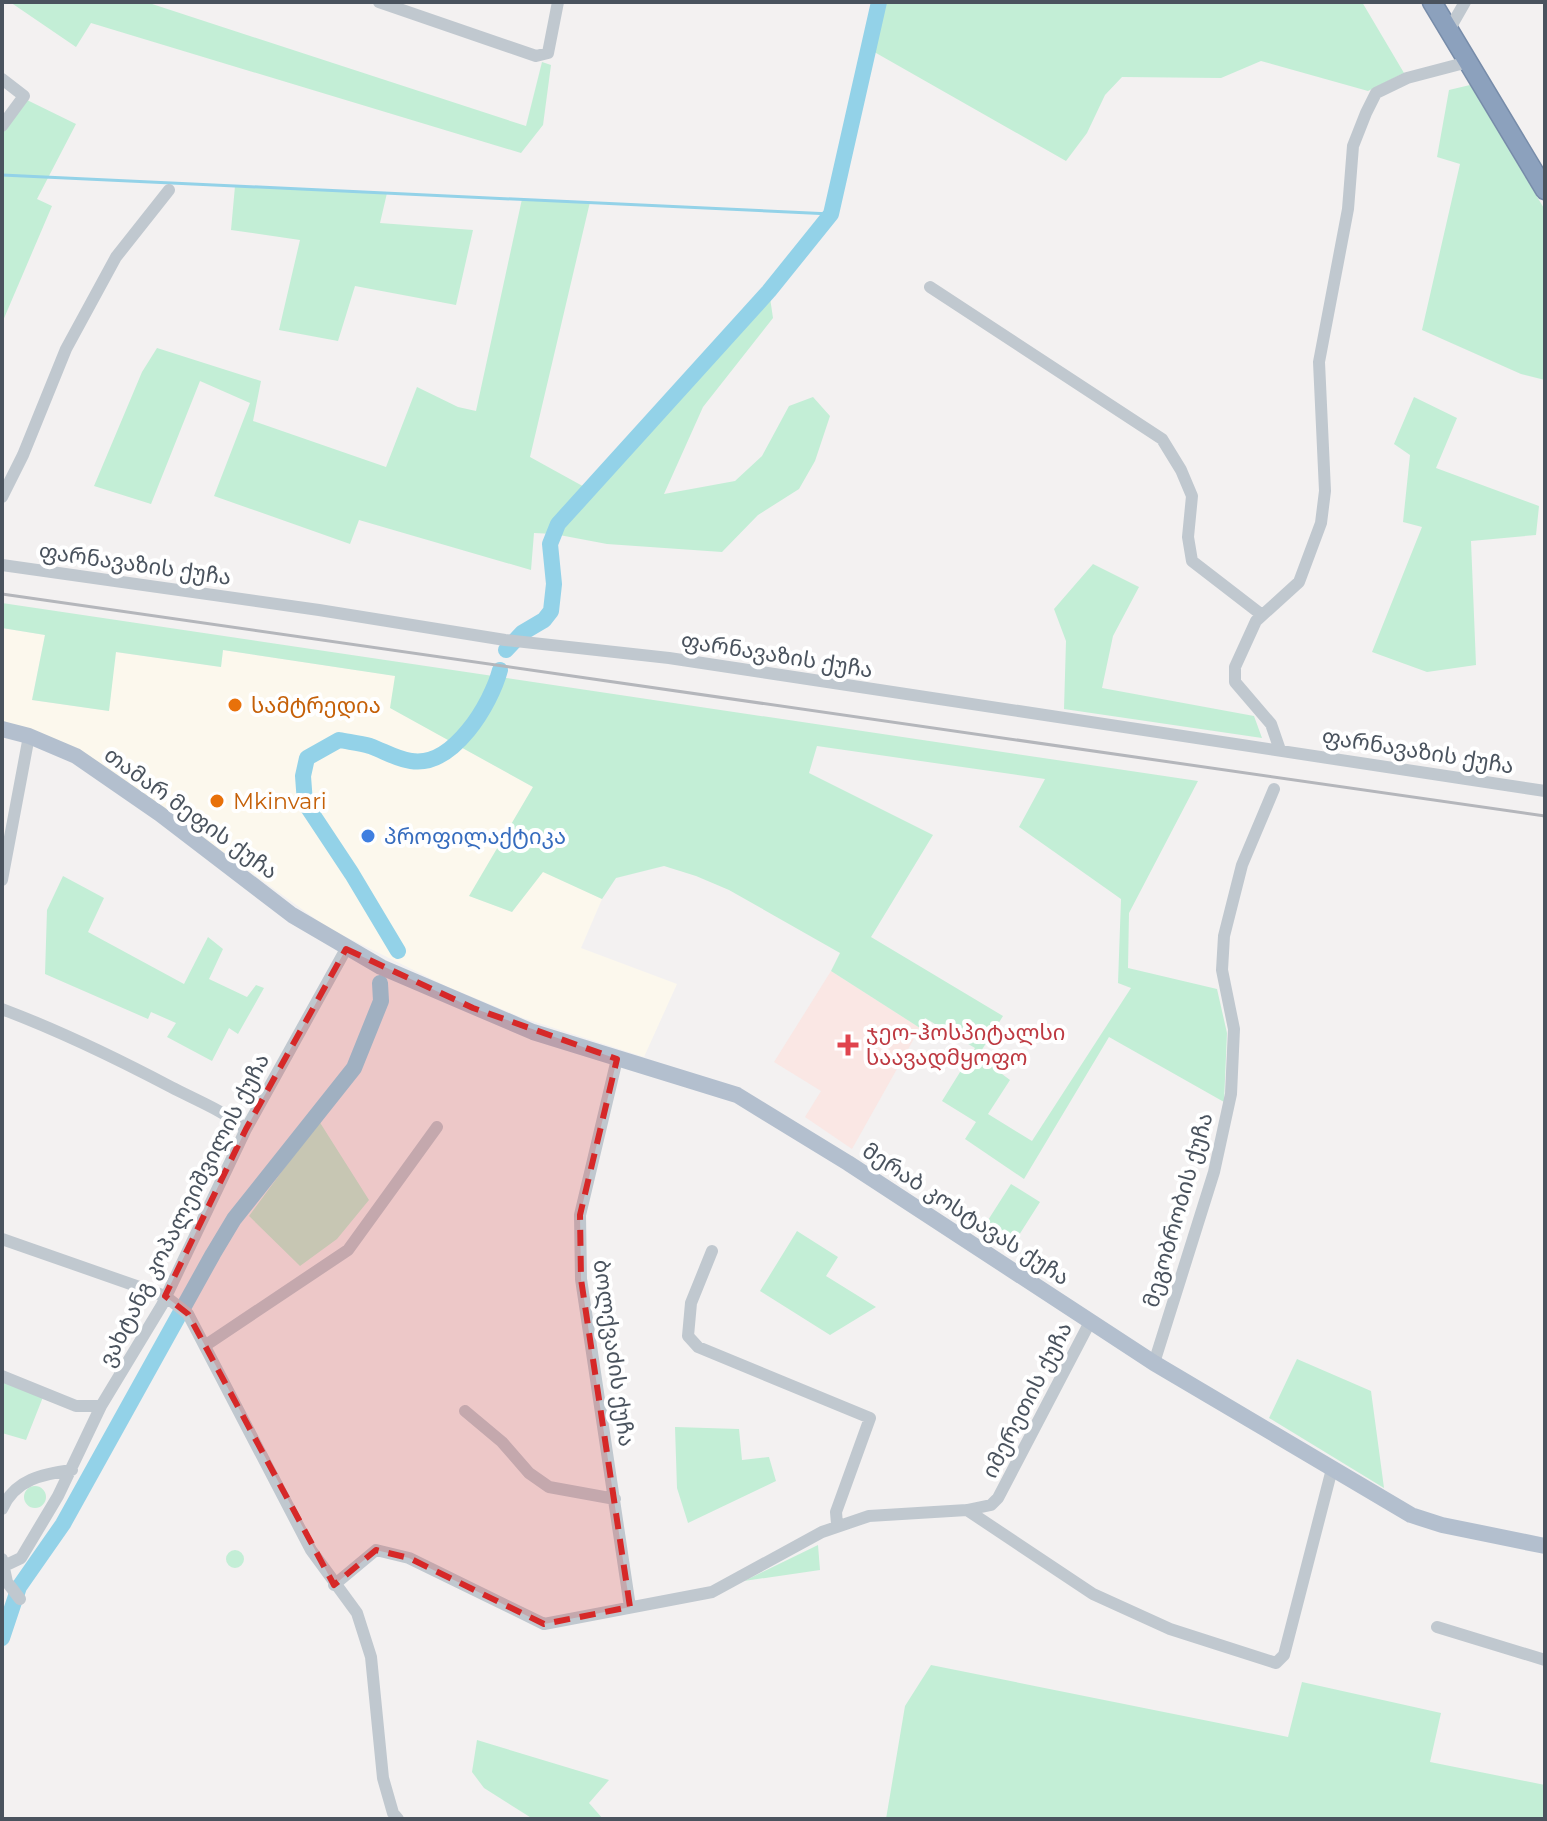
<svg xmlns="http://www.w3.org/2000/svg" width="1547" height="1821" viewBox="0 0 1547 1821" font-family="Montserrat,'Noto Sans Georgian',sans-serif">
	<rect width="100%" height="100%" fill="#f3f1f1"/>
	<!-- commercial -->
	<path fill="#fcf8ed" d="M2,628L45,635L32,700L109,711L115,652L221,667L223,650L396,676L391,708L533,787L470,896L512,912L543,871L602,899L581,948L677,984L644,1057L523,1018L446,986L328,928L143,794L2,723Z"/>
	<!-- medical -->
	<path fill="#fae7e4" d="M831,971L920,1028L852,1149L805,1117L821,1091L774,1062Z"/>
	<!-- green -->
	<path fill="#c3eed6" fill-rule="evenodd" d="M10,2H146L526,126L542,62L551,65L543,125L521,153L91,23L76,47Z
		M879,2H1362L1404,73L1368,91L1261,61L1221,78L1122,77L1105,95L1087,133L1066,161L869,49Z
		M1470,85L1545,210V380L1521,374L1422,330L1460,164L1437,157L1449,90Z
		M27,100L76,124L37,199L52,206L2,323V133Z
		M235,186L387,193L380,223L473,230L456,305L355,286L338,341L279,330L300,240L231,230Z
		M522,199L590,202L530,457L588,489L769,291L773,318L703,407L664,494L735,481L762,456L789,406L813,397L830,416L815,461L799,489L758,515L722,552L607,544L554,534L534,533L531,570L359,520L350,544L214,496L250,403L200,381L151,504L94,486L142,372L157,348L261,381L253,421L386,467L417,387L458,407L476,411Z
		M1414,397L1457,418L1436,468L1539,506L1536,535L1471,541L1476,665L1427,672L1372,652L1422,527L1403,522L1410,455L1394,444Z
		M1093,564L1139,587L1113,636L1102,688L1254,716L1262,738L1064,709L1066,641L1054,609Z
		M2,603L1198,781L1129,913L1128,968L1217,989L1227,1033L1224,1102L1109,1037L1024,1179L965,1139L976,1122L942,1101L975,1048L925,1018L920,1028L831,971L840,953L729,890L696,876L664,866L616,878L602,899L543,872L512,912L469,896L533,787L390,708L395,676L223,650L221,667L116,652L109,711L32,700L45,635L2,628ZM817,746L1045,779L1019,827L1121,899L1118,983L1131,988L1032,1141L988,1114L1010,1080L978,1056L1003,1016L871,937L933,835L809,773Z
		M63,876L104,898L88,932L184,984L208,937L223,949L209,979L247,997L256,985L264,988L238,1034L229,1028L212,1061L167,1037L176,1023L151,1012L148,1019L45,974L47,910Z
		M319,1121L369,1200L337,1239L300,1266L249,1216Z
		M1011,1184L1040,1202L1012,1246L983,1228Z
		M797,1231L838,1257L826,1276L876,1307L830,1335L760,1291Z
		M1297,1359L1371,1391L1384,1488L1269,1418Z
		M2,1380L43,1397L26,1440L2,1433Z
		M675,1427L739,1429L742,1460L769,1457L776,1481L688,1523L677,1488Z
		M24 1497a11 11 0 1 1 22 0a11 11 0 1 1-22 0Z
		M818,1545L820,1570L744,1581Z
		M226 1559a9 9 0 1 1 18 0a9 9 0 1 1-18 0Z
		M931,1665L1288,1737L1302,1682L1441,1713L1430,1762L1545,1785V1819H886L905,1706Z
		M477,1740L609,1780L589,1803L603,1819H533L484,1788L472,1772Z"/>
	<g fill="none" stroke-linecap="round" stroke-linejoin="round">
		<!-- stream -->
		<path stroke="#93d2e8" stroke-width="3" d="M2,175L831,214"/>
		<!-- river -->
		<path stroke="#93d2e8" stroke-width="16" d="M506,650L522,633L544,620L551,611L554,584L550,544L558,524L769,291L831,214L879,2
			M398,951L352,874L305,803L303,776L307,758L339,740C349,742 360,743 370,746C384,751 396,759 411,761C453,768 491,704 500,670
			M2,1638L19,1587L63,1524L213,1254L234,1219L354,1068L381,1001L380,983"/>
		<!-- highway casing -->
		<g stroke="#778ca9" stroke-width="21">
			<path id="highway" d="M1432,2L1545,190"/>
		</g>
		<!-- minor -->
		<path stroke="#c0c8cf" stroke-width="12" d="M379,2L536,56L548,53L558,2
			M1449,30L1465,2
			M2,79L24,96L2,126
			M930,287L1162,439L1181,470L1192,496L1188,537L1192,561L1262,615
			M2,497L23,455L66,349L116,257L169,190
			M2,565L319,610L505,640L669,658L1545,791
			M1280,750L1271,724L1235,682V667L1256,621L1299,582L1321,523L1325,491L1319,362L1348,209L1353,146L1366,113L1376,93L1407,78L1468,62
			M2,880L29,736
			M2,1009C60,1031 116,1058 171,1087C196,1100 224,1111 246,1129
			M617,1059L580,1215L581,1279L630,1607
			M2,1239L165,1296L188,1314L311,1550L357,1613L371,1657L383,1778L393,1813L398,1819
			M712,1251L691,1303L688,1336L698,1347L870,1418L836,1512L837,1524
			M206,1345L348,1250L437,1127
			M1154,1363L1214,1172L1231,1094L1234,1029L1222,970L1224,936L1242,865L1274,789
			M2,1376L76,1406H101
			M465,1411L502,1442L529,1473L549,1487L615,1499
			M2,1509C15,1479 43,1474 72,1470
			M967,1510L1093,1594L1170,1629L1276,1663L1284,1655L1332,1469
			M2,1559L7,1582L20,1599
			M2,1567L21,1558L58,1496L101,1406L162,1305L246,1129L346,949
			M334,1585L376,1550L409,1558L544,1624L712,1592L822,1532L869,1516L967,1510L991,1505L998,1498L1090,1322
			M1437,1627L1545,1660"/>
		<!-- major -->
		<path stroke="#b3bfce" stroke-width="16" d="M2,729L29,736L76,756L160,814L292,915L381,967L533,1032L737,1095L848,1163L1154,1363L1411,1515L1442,1525L1545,1546"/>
		<!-- highway -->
		<use href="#highway" stroke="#8ca1bd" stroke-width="18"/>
		<!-- rail -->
		<path stroke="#b4b6bb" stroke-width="3" d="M2,594L1545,816"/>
	</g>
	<!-- marked area -->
	<path fill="#d62828" fill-opacity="0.2" stroke="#d62828" stroke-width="6" stroke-dasharray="16 10" stroke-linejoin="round" d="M346,949L473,1008L617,1059L580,1215L581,1279L630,1607L544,1624L409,1558L376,1550L334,1585L188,1314L165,1296L246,1129Z"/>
	<!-- markers -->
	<g fill="#e8710a" stroke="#fff" stroke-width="3">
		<circle cx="235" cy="705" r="8"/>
		<circle cx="217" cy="801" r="8"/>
	</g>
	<circle fill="#3f7fe0" stroke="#fff" stroke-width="3" cx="368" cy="836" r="8"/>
	<path fill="#e0444e" stroke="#fff" stroke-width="3" d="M844 1033h8v8h8v8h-8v8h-8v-8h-8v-8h8z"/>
	<g text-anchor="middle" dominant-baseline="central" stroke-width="8" stroke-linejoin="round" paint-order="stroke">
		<!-- street labels -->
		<g font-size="22" fill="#4a535e" stroke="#fff">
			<text transform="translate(135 564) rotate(8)">ფარნავაზის ქუჩა</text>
			<text transform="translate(777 655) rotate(9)">ფარნავაზის ქუჩა</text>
			<text transform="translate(1418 751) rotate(9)">ფარნავაზის ქუჩა</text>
			<text transform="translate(191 813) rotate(36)">თამარ მეფის ქუჩა</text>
			<text transform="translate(184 1210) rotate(-63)">ვახტანგ კოპალეიშვილის ქუჩა</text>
			<text transform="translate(1178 1210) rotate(-74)">მეგობრობის ქუჩა</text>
			<text transform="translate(966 1214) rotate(33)">მერაბ კოსტავას ქუჩა</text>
			<text transform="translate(614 1353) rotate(82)">ბოლქვაძის ქუჩა</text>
			<text transform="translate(1027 1400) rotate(-63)">იმერეთის ქუჩა</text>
		</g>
		<!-- food labels -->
		<g font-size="22" fill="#c56008" stroke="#fff" text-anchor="start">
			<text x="251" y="705">სამტრედია</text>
			<text x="233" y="801">Mkinvari</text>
		</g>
		<!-- shop labels -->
		<g font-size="22" fill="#366cbe" stroke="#fff" text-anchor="start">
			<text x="384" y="836">პროფილაქტიკა</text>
		</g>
		<!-- health labels -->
		<g font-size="22" fill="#be3a42" stroke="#fff" text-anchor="start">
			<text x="866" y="1032">ჯეო-ჰოსპიტალსი<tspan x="866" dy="25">საავადმყოფო</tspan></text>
		</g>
	</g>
	<!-- border -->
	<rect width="1547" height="1821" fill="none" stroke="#4a535e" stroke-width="8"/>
</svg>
